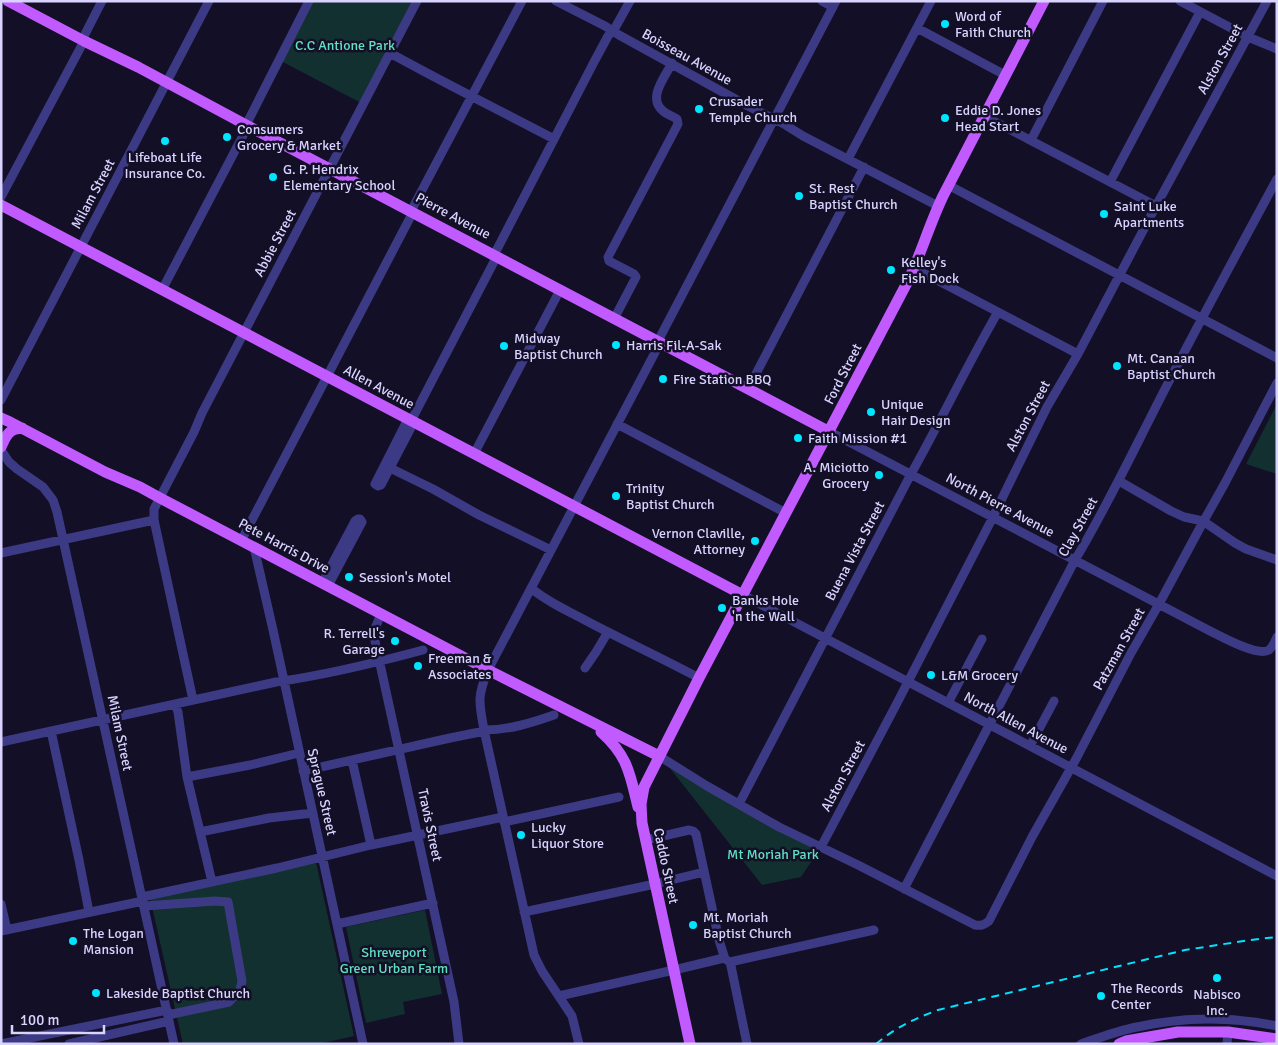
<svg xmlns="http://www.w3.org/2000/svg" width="1278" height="1045" viewBox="0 0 1278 1045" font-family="Signika,sans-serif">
	<rect width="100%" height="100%" fill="#130f26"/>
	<!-- green -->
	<path fill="#12302f" d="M309,1H417L363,104L279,60Z
		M1277,404V474L1246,464Z
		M669,767L821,847L801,877L762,885Z
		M316,862L354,1036L319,1044H183L150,898Z
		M425,910L442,994L403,1002L405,1014L366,1023L346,927Z"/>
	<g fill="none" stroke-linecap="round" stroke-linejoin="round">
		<!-- minor -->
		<path stroke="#3d3a85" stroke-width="9" d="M556,1L605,26L619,35L748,106L784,124L803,136L938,206
			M822,1L833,7
			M1180,1L1248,37L1277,49
			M917,28L1005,75
			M82,40L102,1
			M390,53C444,83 499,110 554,139
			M984,116L1156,206
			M246,125L309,1
			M1031,140L1103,1
			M848,159L931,1
			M1110,182L1200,12
			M948,185L1277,358
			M1,197L84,41
			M411,211L522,1
			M494,255L594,62L608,36L615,28L630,1
			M914,268L1078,354
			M162,290L248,126
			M614,319L636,277L634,274L609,261L608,257L678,124L677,119C673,116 667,115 663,111C647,98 665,77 672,63
			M658,341L836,1
			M748,389L864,167
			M1,400L209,1
			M408,419L376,482L375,484L378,486L381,485L414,422
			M411,421L497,256
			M617,424L786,513
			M830,432L1210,631C1222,637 1258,657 1269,650C1273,647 1275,641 1277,637
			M1,450L9,462L17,469L43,487L53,500L57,512L174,1044
			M474,454L560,290
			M390,468L433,489L479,515L551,550
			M1119,481L1171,511L1184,517L1203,521L1235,543L1246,549L1277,560
			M154,520L193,700
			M241,541L413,212
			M254,547L273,630L363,1044
			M1,553L154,520V509L194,432L202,413L417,1
			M322,583L355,521L358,519H360L362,522L361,524L328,586
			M531,588C546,601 564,609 581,618C620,639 660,657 699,678
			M743,595L1277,876
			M381,614L373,633L375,641L454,1002L459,1044
			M585,668L596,652L608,632
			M948,703L982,639
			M175,704L178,712L187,777L212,882
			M484,730C509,730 531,723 554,715
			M51,731L79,860L89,912
			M1,742L276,682C326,675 375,663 423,650
			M1030,746L1054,701
			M659,756L707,786L779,827L858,865L975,925C981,926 984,925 989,921L1032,837L1076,759L1131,653L1159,604L1202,524L1225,483L1277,383
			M352,760L371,845
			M303,771L450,738L485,731
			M187,777L250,765L299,753
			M739,804L911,474C941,421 967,365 998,312
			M504,822L619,797
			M200,832L269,818L313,813
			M645,840L659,837L689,830L693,831L696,834L719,940L725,959L730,962L731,966L747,1044
			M821,847L896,705L993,517L1011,480L1047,407L1078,354L1156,206L1267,1
			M904,889L1075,560C1108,505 1135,447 1165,389C1201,319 1239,249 1277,179
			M142,897L277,868L371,845L503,817
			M1,904L7,930
			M144,906L215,901L228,902L242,981L240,990L229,1002L168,1015
			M524,912L655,884L704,872
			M337,924L433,903
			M1,931L143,901
			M730,962L874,930
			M559,996L674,970L724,958
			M1,1044L167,1010
			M69,1044L169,1021
			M579,1044L572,1016L542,971L534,955L484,730C479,702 477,697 488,670L660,343
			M1081,1044C1098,1038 1115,1032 1132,1028C1180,1017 1229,1016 1277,1026
			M1227,1044L1228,1032"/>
		<!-- major -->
		<path stroke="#c25bff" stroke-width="11" d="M8,1L84,41L138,67L248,126L830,432
			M1,205L743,595
			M1,418L10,422L105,472L140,487L160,498L488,670L659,756
			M1,447C6,436 8,429 22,428
			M601,732C628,756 630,774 638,807
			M690,1044L642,823L641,804L644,787L699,678L909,279C922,251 930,223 943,196L1044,1
			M1119,1044L1126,1041L1178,1032H1228L1277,1039"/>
		<!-- rail -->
		<path stroke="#00e5ff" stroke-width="2" stroke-dasharray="8 6" stroke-linecap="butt" d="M876,1044C896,1027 914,1019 938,1010L1185,950L1250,940L1277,937"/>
	</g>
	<!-- markers -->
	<g fill="#00e5ff" stroke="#130f26" stroke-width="2">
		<circle cx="945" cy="24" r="5"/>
		<circle cx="699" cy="109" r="5"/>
		<circle cx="945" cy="118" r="5"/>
		<circle cx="227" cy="137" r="5"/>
		<circle cx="165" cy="141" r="5"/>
		<circle cx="273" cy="177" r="5"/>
		<circle cx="799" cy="196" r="5"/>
		<circle cx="1104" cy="214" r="5"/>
		<circle cx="891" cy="270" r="5"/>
		<circle cx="616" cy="345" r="5"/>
		<circle cx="504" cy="346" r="5"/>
		<circle cx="1117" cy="366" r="5"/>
		<circle cx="663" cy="379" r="5"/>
		<circle cx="871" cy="412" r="5"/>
		<circle cx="798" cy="438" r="5"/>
		<circle cx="879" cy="475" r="5"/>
		<circle cx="616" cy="496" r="5"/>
		<circle cx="755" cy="541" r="5"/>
		<circle cx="349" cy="577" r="5"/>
		<circle cx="722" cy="608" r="5"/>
		<circle cx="395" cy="641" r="5"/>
		<circle cx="418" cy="666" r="5"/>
		<circle cx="931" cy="675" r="5"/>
		<circle cx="521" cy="835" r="5"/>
		<circle cx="693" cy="925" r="5"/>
		<circle cx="73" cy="941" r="5"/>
		<circle cx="1217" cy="978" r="5"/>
		<circle cx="96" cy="993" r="5"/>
		<circle cx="1101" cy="996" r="5"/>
	</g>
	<g text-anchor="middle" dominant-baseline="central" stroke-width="5" stroke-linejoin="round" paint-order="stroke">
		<!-- poi labels -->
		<g font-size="14" fill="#d9d4ff" stroke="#130f26" text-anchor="start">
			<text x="955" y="16">Word of<tspan x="955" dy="16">Faith Church</tspan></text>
			<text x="709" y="101">Crusader<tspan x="709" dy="16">Temple Church</tspan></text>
			<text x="955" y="110">Eddie D. Jones<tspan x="955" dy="16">Head Start</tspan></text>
			<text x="237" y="129">Consumers<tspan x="237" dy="16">Grocery &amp; Market</tspan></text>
			<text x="165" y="157" text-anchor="middle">Lifeboat Life<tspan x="165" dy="16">Insurance Co.</tspan></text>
			<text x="283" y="169">G. P. Hendrix<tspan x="283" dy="16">Elementary School</tspan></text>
			<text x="809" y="188">St. Rest<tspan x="809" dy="16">Baptist Church</tspan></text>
			<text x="1114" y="206">Saint Luke<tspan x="1114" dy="16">Apartments</tspan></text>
			<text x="901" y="262">Kelley's<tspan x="901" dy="16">Fish Dock</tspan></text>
			<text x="514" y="338">Midway<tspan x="514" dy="16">Baptist Church</tspan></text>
			<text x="626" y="345">Harris Fil-A-Sak</text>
			<text x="1127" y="358">Mt. Canaan<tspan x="1127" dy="16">Baptist Church</tspan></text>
			<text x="673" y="379">Fire Station BBQ</text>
			<text x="881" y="404">Unique<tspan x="881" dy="16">Hair Design</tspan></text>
			<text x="808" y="438">Faith Mission #1</text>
			<text x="869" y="467" text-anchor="end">A. Miciotto<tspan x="869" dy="16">Grocery</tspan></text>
			<text x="626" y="488">Trinity<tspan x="626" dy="16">Baptist Church</tspan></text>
			<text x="745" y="533" text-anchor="end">Vernon Claville,<tspan x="745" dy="16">Attorney</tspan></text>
			<text x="359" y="577">Session's Motel</text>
			<text x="732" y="600">Banks Hole<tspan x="732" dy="16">'n the Wall</tspan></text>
			<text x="385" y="633" text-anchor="end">R. Terrell's<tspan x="385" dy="16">Garage</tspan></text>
			<text x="428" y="658">Freeman &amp;<tspan x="428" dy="16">Associates</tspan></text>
			<text x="941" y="675">L&amp;M Grocery</text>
			<text x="531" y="827">Lucky<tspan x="531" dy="16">Liquor Store</tspan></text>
			<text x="703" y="917">Mt. Moriah<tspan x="703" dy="16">Baptist Church</tspan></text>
			<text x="83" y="933">The Logan<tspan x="83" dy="16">Mansion</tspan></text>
			<text x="1111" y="988">The Records<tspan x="1111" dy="16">Center</tspan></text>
			<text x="106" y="993">Lakeside Baptist Church</text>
			<text x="1217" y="994" text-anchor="middle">Nabisco<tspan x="1217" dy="16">Inc.</tspan></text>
		</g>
		<!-- park labels -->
		<g font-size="14" fill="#5fe0c0" stroke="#130f26">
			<text x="345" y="45">C.C Antione Park</text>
			<text x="773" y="854">Mt Moriah Park</text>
			<text x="394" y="952">Shreveport<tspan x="394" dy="16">Green Urban Farm</tspan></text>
		</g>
		<!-- street labels -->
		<g font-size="14" fill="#d9d4ff" stroke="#130f26">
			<text transform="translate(687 57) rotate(29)">Boisseau Avenue</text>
			<text transform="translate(1220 59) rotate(-61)">Alston Street</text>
			<text transform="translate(93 194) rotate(-62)">Milam Street</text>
			<text transform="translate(453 216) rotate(28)">Pierre Avenue</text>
			<text transform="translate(275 243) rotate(-62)">Abbie Street</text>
			<text transform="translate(843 374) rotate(-63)">Ford Street</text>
			<text transform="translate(379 387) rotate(28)">Allen Avenue</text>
			<text transform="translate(1028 416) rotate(-62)">Alston Street</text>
			<text transform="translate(1000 505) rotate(28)">North Pierre Avenue</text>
			<text transform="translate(1078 527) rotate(-61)">Clay Street</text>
			<text transform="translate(284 546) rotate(28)">Pete Harris Drive</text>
			<text transform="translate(855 551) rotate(-62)">Buena Vista Street</text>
			<text transform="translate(1119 649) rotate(-61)">Patzman Street</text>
			<text transform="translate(1016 723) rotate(28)">North Allen Avenue</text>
			<text transform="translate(120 733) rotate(78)">Milam Street</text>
			<text transform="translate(843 776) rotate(-62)">Alston Street</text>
			<text transform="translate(322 792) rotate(77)">Sprague Street</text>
			<text transform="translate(430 825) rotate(78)">Travis Street</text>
			<text transform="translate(666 866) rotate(78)">Caddo Street</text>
		</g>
	</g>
	<!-- border -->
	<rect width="1278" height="1045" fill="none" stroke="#d9d4ff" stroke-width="5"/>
	<!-- scale -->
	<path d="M12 1025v8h92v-8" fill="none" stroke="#d9d4ff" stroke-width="2.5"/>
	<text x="20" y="1025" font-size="15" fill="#d9d4ff" stroke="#130f26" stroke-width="4" paint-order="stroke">100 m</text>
</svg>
